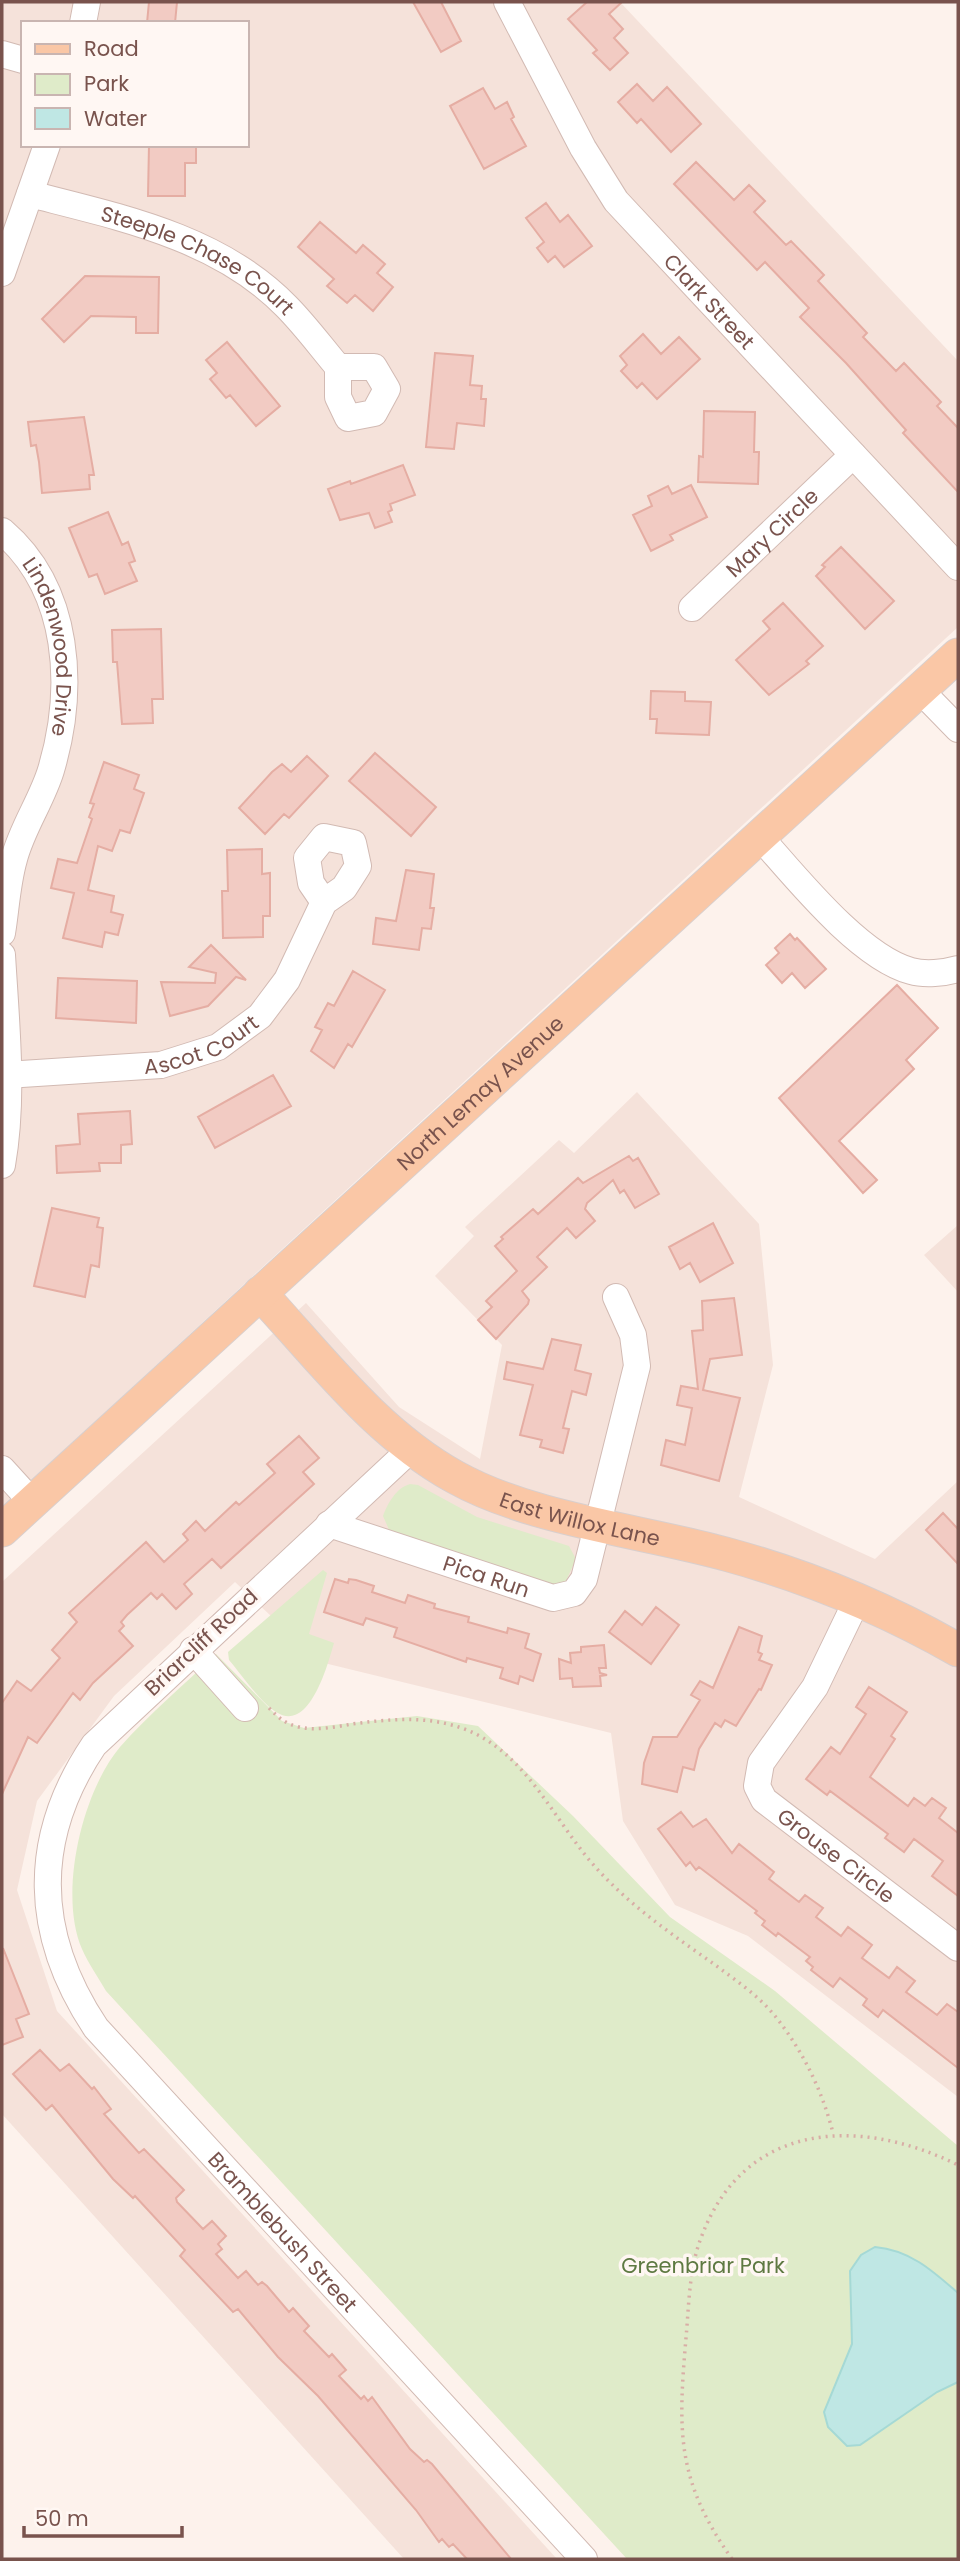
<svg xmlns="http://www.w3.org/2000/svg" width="960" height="2561" viewBox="0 0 960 2561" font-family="Poppins,sans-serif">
	<rect width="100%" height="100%" fill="#fdf2ec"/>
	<!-- residential -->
	<path fill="#f5e2da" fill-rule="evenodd" d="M2,2H620L958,361V627L2,1507ZM23,23H247V145H23Z
		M637,1092L759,1224L773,1365L739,1497L875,1559L958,1481V2097L748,1936L675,1905L623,1821L611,1733L320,1662L235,1582L114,1696L37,1801L17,1890L57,2011L557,2559H404L2,2114V1582L306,1303L399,1407L480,1459L502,1345L435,1276L474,1236L465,1227L559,1140L574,1153Z
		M958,1225V1292L924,1255Z"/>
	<!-- green -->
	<path fill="#dfebc9" d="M410,1484L418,1485L477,1517L569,1546L576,1559L565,1583L550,1585L390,1532L383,1516C388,1503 396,1488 410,1484Z
		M323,1570L327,1573L309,1634L334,1643C328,1663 310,1734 276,1712C261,1703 241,1674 229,1660L228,1652Z
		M216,1654L282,1721L304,1728L417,1716L478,1726L573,1816L670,1917L775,1991L958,2146V2559H627L106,1991C98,1977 88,1963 82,1949C58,1894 82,1792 120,1747C149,1714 184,1685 216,1654Z"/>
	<!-- water -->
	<path fill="#bfe7e4" stroke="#a5d9d5" stroke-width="2" d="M875,2247C910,2250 933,2271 958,2293V2382L937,2392L860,2445L847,2446L828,2427L824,2412L852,2344L850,2271L861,2255Z"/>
	<!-- building -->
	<path fill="#f2cbc3" stroke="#e5ada3" stroke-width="2" d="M149,2H177L175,23H147Z
		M413,2H441L461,41L441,52Z
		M587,2H622L609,14L623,29L614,38L628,53L610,70L593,53L597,50L568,19Z
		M637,84L653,101L667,87L701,124L671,152L641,119L637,123L618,102Z
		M483,88L495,109L507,102L514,117L511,119L526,146L484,169L450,106Z
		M149,145H196V163H185V196H148Z
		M696,162L734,200L749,185L765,201L754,212L786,245L791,241L824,275L818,281L867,333L863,337L896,371L904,363L941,402L937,406L958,428V492L903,433L906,430L846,363L800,317L809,308L765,262L757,270L674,184Z
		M546,203L560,222L568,215L592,246L564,267L555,256L548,262L537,248L544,242L526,218Z
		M320,222L356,253L363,245L385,264L377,273L393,287L373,311L355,295L347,303L327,286L334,279L298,247Z
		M85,276L159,277L158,333H136V317L91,316L64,342L42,319Z
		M643,334L661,354L679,337L700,359L657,399L642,383L637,388L621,371L627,365L620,356Z
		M227,342L280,406L256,426L230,395L226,398L210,379L217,373L206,360Z
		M435,353L473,356L470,385L482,386L481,399H486L484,426L457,423L454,449L426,447Z
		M704,411L755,412L754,452H759L758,484L698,482L699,456L703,457Z
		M84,417L94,475H89L90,489L42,493L39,462L36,445L31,446L28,422Z
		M403,465L415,495L390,504L392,510L388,512L392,522L375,528L369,513L340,520L328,489L350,481L351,484Z
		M691,485L707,517L670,535L673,540L651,551L633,515L652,506L648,496L668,486L672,494Z
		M108,512L122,545L128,542L135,561L129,563L137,581L105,594L97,574L89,577L69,528Z
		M841,547L894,601L865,629L816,576L825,567L822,565Z
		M783,603L823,646L806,661L809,664L769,695L736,660L770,629L763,621Z
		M161,629L163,699H152L153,723L122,724L117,662H113L112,630Z
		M651,691L685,692V701L711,702L709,735L656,733L657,719H650Z
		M375,753L436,807L411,836L349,781Z
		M307,756L328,776L289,818L284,814L265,834L239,808L272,772L282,764L291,772Z
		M104,762L139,775L134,789L144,793L130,833L120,830L112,851L98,846L88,890L114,896L111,912L123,915L118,935L105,932L102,947L63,938L74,893L51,888L58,859L77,863L92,819L89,817L94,804L90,803Z
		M262,849V874L270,873V916H263V937L223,938L222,891H228L227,850Z
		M406,870L434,874L430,908H434L431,929L422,928L419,950L373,944L376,918L396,921Z
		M790,934L795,940L797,938L826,969L805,988L792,973L782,983L766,965L779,953L775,948Z
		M211,945L246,980L236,977L208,1006L170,1016L161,982L215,983L216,973L189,967Z
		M353,971L385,990L352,1047L348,1044L334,1068L311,1051L322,1030L315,1027L328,1003L334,1006Z
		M58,978L137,981L136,1023L56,1018Z
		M897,985L938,1028L906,1060L914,1069L839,1141L877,1180L863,1193L779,1098Z
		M273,1075L291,1106L215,1148L198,1117Z
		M130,1111L132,1144L121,1145V1163H99L100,1171L57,1173L56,1146L80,1144L78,1114Z
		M629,1156L633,1161L638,1158L659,1194L635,1208L624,1190L620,1193L613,1180L587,1203L585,1209L595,1221L576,1238L567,1228L537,1257L547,1267L522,1291L529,1300L528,1304L496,1339L478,1320L492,1307L486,1301L517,1271L495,1246L503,1239L501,1237L533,1209L538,1214L578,1178L583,1183Z
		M52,1208L99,1218L97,1227L103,1228L99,1267L91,1265L85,1297L34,1286Z
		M713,1223L733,1263L700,1282L690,1263L680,1269L669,1247Z
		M734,1298L742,1355L710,1359L703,1390L740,1398L719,1481L661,1465L666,1440L685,1445L692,1408L677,1405L681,1386L698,1389L692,1331L703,1330L702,1301Z
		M552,1339L581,1345L575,1370L591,1374L586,1395L572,1391L563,1428L569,1429L563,1453L540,1447L542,1440L520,1435L533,1385L504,1379L507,1362L543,1369Z
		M299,1436L319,1458L303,1472L314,1484L221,1568L212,1559L184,1584L192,1594L176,1609L162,1594L157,1599L151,1593L127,1615L121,1622L124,1626L119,1631L133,1646L93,1683L80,1700L73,1693L37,1743L28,1737L2,1794V1703L17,1681L31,1691L60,1658L52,1650L77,1622L69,1613L146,1542L164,1562L188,1540L183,1534L196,1521L205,1531L236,1502L239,1505L275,1473L267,1464Z
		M943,1513L958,1529V1564L926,1530Z
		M335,1579L348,1583L349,1579L356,1580L374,1586L372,1592L405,1603L408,1595L435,1604L434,1608L469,1617L468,1622L507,1633L508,1628L529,1634L525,1648L541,1654L533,1681L520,1676L518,1684L500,1678L503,1668L467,1658L466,1662L394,1637L397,1628L366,1618L363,1625L324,1612Z
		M656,1607L679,1625L651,1664L609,1632L625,1611L642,1625Z
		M739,1627L762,1636L758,1652L762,1654L759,1660L772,1665L761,1690L759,1689L736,1726L725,1720L721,1727L715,1723L699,1749L694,1770L683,1767L677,1792L642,1784L644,1763L653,1737H677L700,1700L691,1695L700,1681L713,1688Z
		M604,1645L606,1668H599L600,1673L607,1675L600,1676L601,1686L573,1687L572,1678L560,1679L559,1659L571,1663L570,1653L581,1652V1647Z
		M869,1687L907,1712L891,1736L895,1739L870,1777L908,1806L914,1798L925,1806L932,1798L946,1808L939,1818L958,1833V1896L932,1876L943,1861L914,1839L904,1852L885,1838L888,1834L830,1791L827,1795L806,1779L831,1747L840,1754L866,1714L856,1707Z
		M681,1812L693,1827L706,1819L732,1853L739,1844L774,1872L769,1879L799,1902L805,1895L823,1908L816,1917L841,1936L848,1927L872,1945L862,1958L889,1978L897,1967L915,1981L906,1992L937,2015L947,2004L958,2012V2068L883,2010L878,2017L863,2005L867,1999L840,1978L833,1987L811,1970L813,1967L806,1961L810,1957L778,1933L776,1936L762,1925L765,1921L755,1913L757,1911L699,1867L696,1870L690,1862L686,1866L658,1829Z
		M3,1948L29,2014L16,2019L23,2037L2,2045Z
		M40,2050L60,2071L69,2064L92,2089L94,2087L111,2109L104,2114L139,2153L144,2149L184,2190L176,2198L177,2202L203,2229L212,2221L226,2236L218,2244L222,2249L216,2254L238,2278L246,2271L258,2285L262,2282L267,2286L289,2312L293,2308L309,2326L304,2331L329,2357L332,2354L346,2370L339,2376L361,2399L364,2396L368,2401L372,2397L410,2449L424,2462L427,2460L432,2464L511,2559H467L453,2544L449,2547L442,2539L439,2542L416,2510L318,2396L278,2357L238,2309L233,2312L180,2256L185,2250L135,2196L133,2198L113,2179L52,2105L46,2110L13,2074Z"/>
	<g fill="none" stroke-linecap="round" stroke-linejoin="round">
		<!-- minor casing -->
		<g stroke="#d2bab3" stroke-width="28">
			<g id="minor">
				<path id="s1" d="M507,2L583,148L616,201L958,567"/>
				<path d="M83,23L87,2"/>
				<path d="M2,54L23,60"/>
				<path id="s2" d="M30,194C119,217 219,237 286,306C305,325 321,347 338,367V397L348,418L374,413L387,389L374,367H338"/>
				<path d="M2,273L47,145"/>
				<path id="s3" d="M2,531C71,590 75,689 51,770C42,800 22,828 14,859C7,883 6,909 2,933"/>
				<path id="s4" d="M692,608L853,455"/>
				<path d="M920,690L958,729"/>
				<path d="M760,837C795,876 859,957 911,971C925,975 944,973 958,969"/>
				<path d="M2,955C6,1023 14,1097 2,1165"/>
				<path id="s5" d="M6,1075L161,1065L218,1047L260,1016L287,980L324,902L344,888L358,866L353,843L324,837L307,858L311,883L324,902"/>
				<path id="s6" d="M411,1449L94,1745C30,1840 34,1935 96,2028L584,2559"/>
				<path d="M2,1469L32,1502"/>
				<path id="s7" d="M329,1524L553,1598L574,1593L584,1579L637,1366L633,1335L616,1297"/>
				<path id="s8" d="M857,1600L815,1687L761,1763L757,1786L764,1800L958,1948"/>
				<path d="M193,1650L245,1708"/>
			</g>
		</g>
		<!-- major casing -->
		<g stroke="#d9cfcd" stroke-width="35">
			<g id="major">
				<path id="s9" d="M260,1293C320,1358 377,1434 455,1477C532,1520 644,1531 729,1555C809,1577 886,1609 958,1650"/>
				<path id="s10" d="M2,1530L958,655"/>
			</g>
		</g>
		<!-- path -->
		<path stroke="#d8ada5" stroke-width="3.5" stroke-dasharray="2 5" stroke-linecap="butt" d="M269,1708C278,1717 285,1724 299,1727C316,1731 335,1727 352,1724C390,1719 429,1715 467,1730C529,1755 555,1824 599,1871C632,1907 674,1936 714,1964C735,1980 758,1995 775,2016C803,2051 822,2090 833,2133
			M732,2559C676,2480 678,2431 686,2338C689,2305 689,2269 701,2238C744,2121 859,2116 958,2165"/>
		<!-- minor -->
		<use href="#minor" stroke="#fff" stroke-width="26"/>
		<!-- major -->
		<use href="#major" stroke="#fac7a6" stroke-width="33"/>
	</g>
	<g text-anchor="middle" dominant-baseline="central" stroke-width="7" stroke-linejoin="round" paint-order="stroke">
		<!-- street labels -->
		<g font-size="21" fill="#79534d" stroke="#fff7f3">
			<text stroke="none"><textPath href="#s2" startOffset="182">Steeple Chase Court</textPath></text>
			<text stroke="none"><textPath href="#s1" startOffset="364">Clark Street</textPath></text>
			<text stroke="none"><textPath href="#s4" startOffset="110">Mary Circle</textPath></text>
			<text stroke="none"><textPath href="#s3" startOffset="131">Lindenwood Drive</textPath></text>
			<text stroke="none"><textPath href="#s5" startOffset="200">Ascot Court</textPath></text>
			<text stroke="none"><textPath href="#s10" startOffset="648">North Lemay Avenue</textPath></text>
			<text stroke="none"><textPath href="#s9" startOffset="402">East Willox Lane</textPath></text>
			<text stroke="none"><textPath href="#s7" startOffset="166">Pica Run</textPath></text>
			<text transform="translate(201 1642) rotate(-43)">Briarcliff Road</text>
			<text stroke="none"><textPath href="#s8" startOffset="320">Grouse Circle</textPath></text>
			<text stroke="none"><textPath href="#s6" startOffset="1013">Bramblebush Street</textPath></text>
		</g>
		<!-- park labels -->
		<g font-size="21" fill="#5e7942" stroke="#fff7f3">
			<text x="703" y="2265">Greenbriar Park</text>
		</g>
	</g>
	<!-- border -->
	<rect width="960" height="2561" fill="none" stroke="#79534d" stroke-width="7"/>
	<!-- legend -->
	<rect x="21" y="21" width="228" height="126" fill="#fff7f3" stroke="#c9b5b1" stroke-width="2"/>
	<rect x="35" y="44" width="35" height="10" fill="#fac7a6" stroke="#c9b5b1" stroke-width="2"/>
	<text x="84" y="56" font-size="21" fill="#79534d">Road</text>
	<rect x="35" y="74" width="35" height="21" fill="#dfebc9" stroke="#c9b5b1" stroke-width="2"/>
	<text x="84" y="91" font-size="21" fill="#79534d">Park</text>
	<rect x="35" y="108" width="35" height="21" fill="#bfe7e4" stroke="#c9b5b1" stroke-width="2"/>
	<text x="84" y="126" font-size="21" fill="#79534d">Water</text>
	<!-- scale -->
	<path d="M24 2526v10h158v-10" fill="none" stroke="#79534d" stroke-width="3.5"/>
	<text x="35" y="2526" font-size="21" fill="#79534d" stroke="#fff7f3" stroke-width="5" paint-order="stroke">50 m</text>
</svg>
